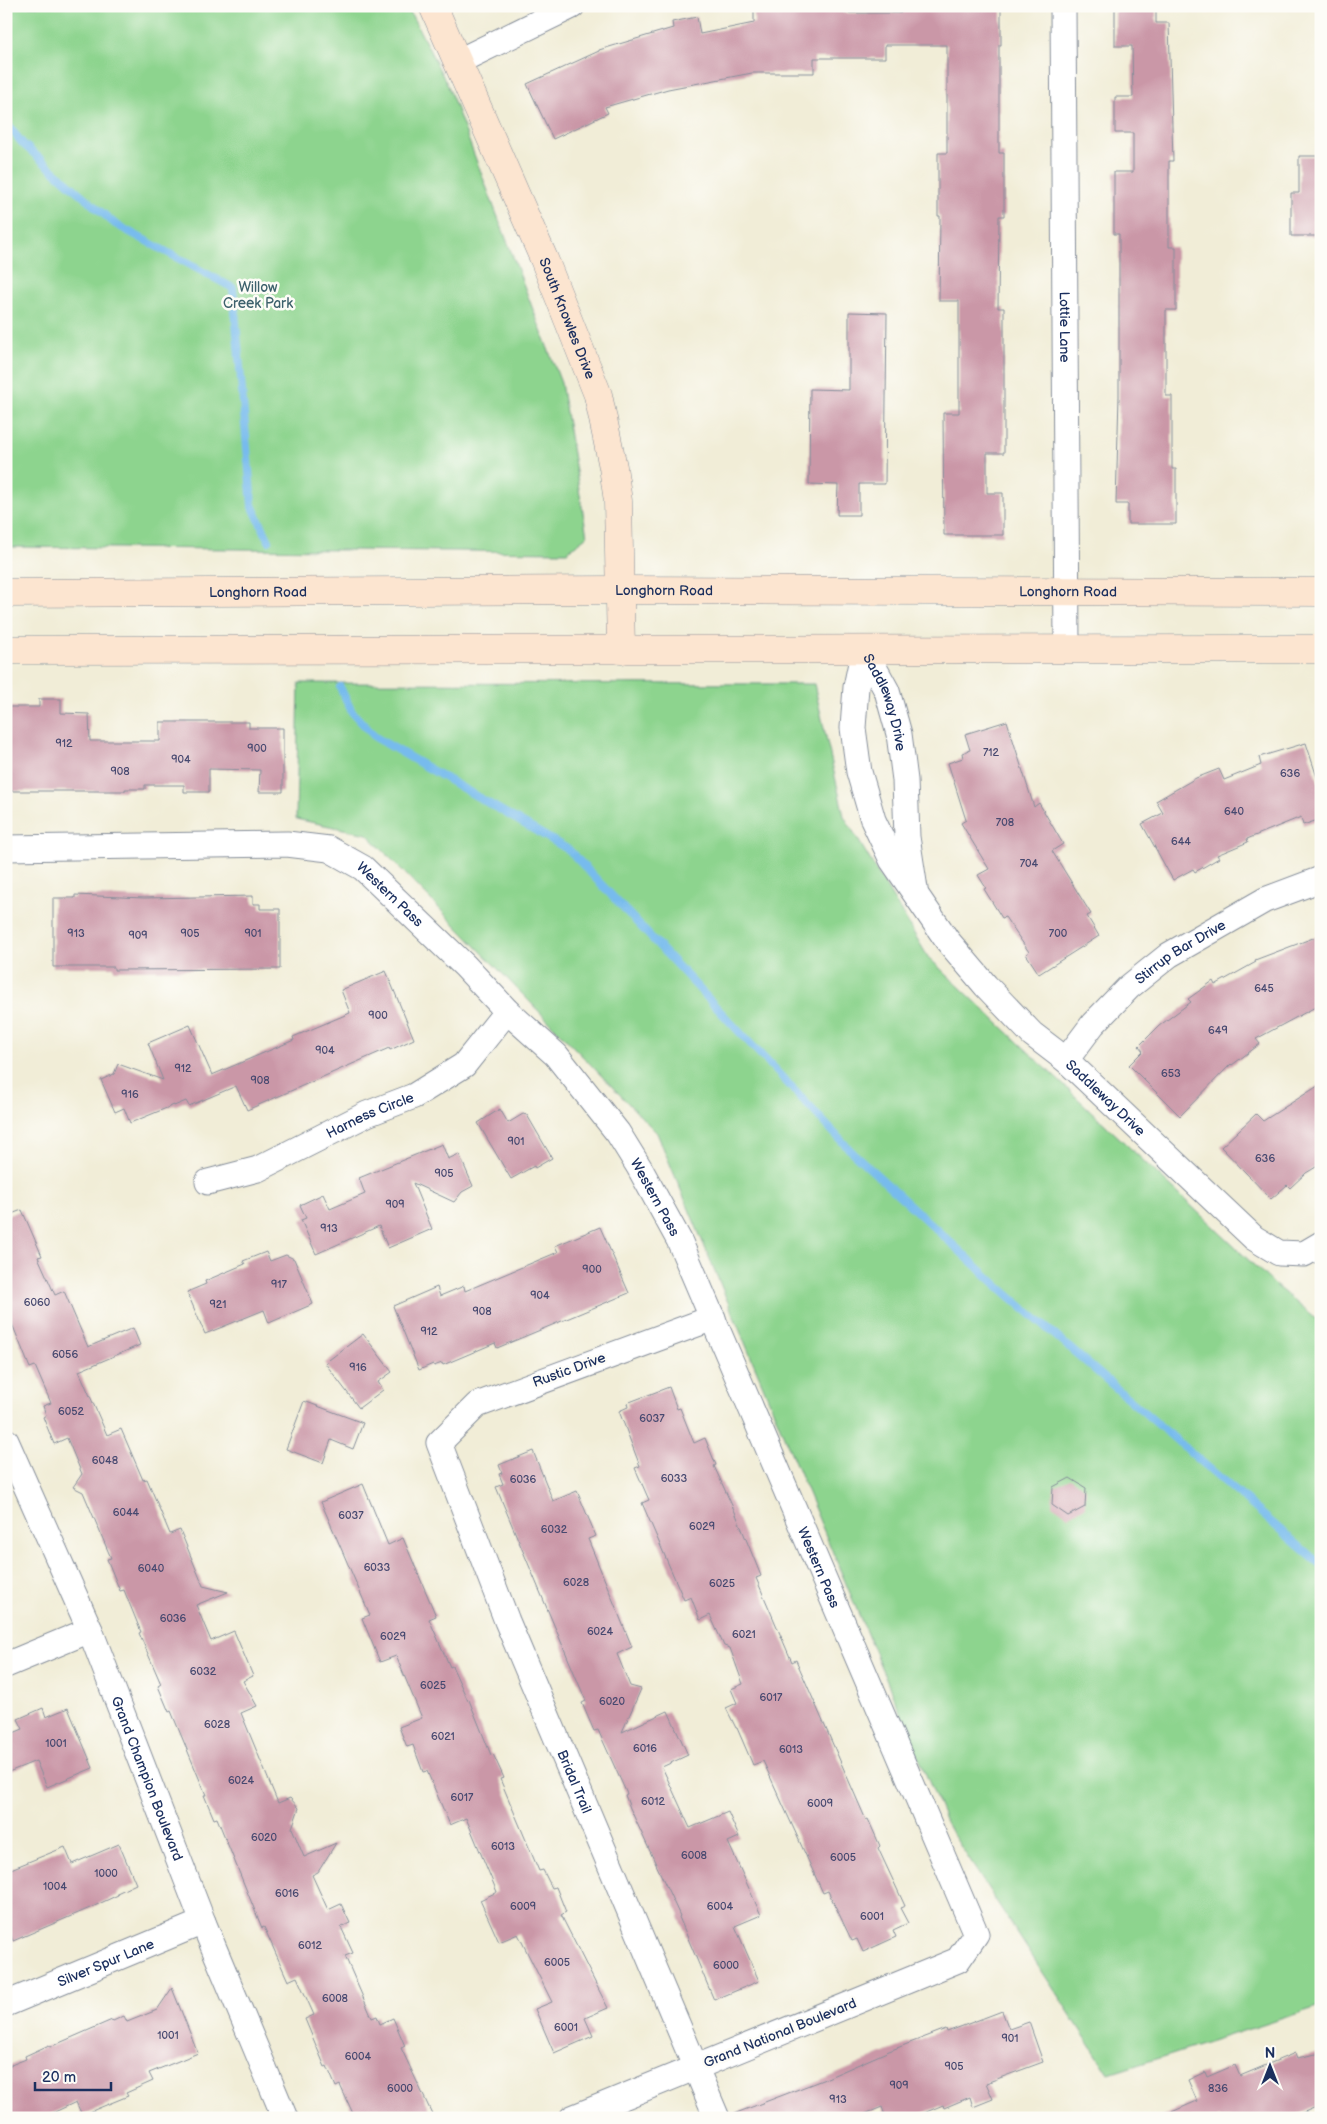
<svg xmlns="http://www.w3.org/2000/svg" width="1327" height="2124" viewBox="0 0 1327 2124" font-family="'Balsamiq Sans',sans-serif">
	<rect width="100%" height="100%" fill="#fdfcf7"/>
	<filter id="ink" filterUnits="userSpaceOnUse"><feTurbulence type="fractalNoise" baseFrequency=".02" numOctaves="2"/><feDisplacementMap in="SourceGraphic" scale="10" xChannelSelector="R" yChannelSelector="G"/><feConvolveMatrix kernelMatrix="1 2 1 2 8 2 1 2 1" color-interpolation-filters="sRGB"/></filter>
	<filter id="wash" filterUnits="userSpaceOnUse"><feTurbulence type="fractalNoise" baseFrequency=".0096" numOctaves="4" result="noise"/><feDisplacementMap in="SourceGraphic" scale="20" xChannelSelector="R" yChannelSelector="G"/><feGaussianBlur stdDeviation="1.12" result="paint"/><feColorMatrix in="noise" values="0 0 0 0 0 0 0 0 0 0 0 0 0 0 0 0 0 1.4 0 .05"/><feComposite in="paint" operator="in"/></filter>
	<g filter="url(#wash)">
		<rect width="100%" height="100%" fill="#f1edd7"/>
		<!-- green -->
		<path fill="#8dd48e" stroke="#548276" d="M6,6H407L448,86L561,383L587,536L567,552L6,547Z
			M299,683L814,684L844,816L928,957L1275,1285L1321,1323V2006L1109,2074L948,1827L657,1133L367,834L296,819Z"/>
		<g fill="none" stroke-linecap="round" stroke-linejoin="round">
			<!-- stream -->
			<path stroke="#77bbed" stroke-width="8" d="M6,123L23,144L115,224L233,288L252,505L269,541
				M340,687L352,712L375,737L569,850L852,1152L999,1287L1321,1565"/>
		</g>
		<g id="blocks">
			<!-- building -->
			<path fill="#ca97a7" d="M825,6H844V13H901V7H1001V45H999V153H1004V216H999L998,308H1004V453H987V493H1003V535H944L943,413H959V301H939L940,216H938V153H947V45H885V58H814V73H752L668,89L605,107L608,113L553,139L527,84L599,51V50L673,28L672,22L697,17L700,34L754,23V8H825Z
				M1115,6H1156V23H1169L1173,161H1169V247H1176V310H1166V396H1172V469H1176V524H1128V504H1116L1119,396V234H1114V172H1133V133H1115V97H1133L1132,46H1115Z
				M1299,156H1321V236H1291V193H1299Z
				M849,312L887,313L885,484H859V515H837L838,485L809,484L810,389L849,390Z
				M39,699H61V713L89,714L90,741H160V722H249V728H283V792H259L260,770L209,769V792H184V785H145V789H125V791H6V707H39Z
				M1007,721L1034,807L1039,803L1063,844L1052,851L1091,914L1087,916L1099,936L1039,974L1026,954L1029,952L1005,917L1002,918L984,889L986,888L978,875L989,869L961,823L966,820L948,763L963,758L962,753L970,750L965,734Z
				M1306,743L1321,790V819L1303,825L1301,817L1247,839L1248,842L1217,855L1219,858L1195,872L1193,869L1173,880L1142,824L1163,813L1156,801L1196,778L1219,769L1224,780L1261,765L1259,757Z
				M75,895L144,898L253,896V904H260V909H280V969L114,970V967H53V898H75Z
				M1321,935V1004L1256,1039L1260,1044L1232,1065L1231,1064L1180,1116L1129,1065L1143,1051L1139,1046L1159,1026L1191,1002L1188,999L1213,981L1215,985L1256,962L1255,960Z
				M386,971L414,1039L390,1050L389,1048L247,1110L236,1086L189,1106L186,1101L174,1106V1105L130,1123L124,1108L115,1112L101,1080L114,1074L118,1064L163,1080L148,1043L190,1025L212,1075L294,1040L293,1037L350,1013L341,990Z
				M1321,1084V1164L1306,1173L1290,1188L1287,1185L1271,1199L1221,1147L1256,1114L1263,1121Z
				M500,1109L508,1123L523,1114L527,1115L552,1158L535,1168L534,1166L511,1179L478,1123Z
				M442,1144L448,1159L459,1154L473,1186L462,1192L454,1202L413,1183L432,1229L388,1248L379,1226L316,1254L301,1220L306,1218L300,1205L323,1194L330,1209L365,1194L359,1178Z
				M22,1210L42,1256L38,1257L55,1295L64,1291L88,1347L133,1328L140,1345L79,1371L107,1435L121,1429L143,1480L147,1479L170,1534L180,1530L203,1586L228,1592L196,1605L211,1641L234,1631L253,1676L243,1681L257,1706L241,1713L278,1803L290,1798L299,1808L292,1828L304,1857L336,1843L318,1872L312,1875L328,1910L341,1904L350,1923L341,1927L353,1953L345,1956L372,2018L377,2016L380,2024L393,2018L405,2046L401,2048L434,2118H355L340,2085L336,2087L327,2066L325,2067L305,2019L314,2015L297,1977L288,1981L264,1927L262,1928L217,1818L214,1819L204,1795H206L171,1711L169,1712L158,1686L161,1684L139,1633L141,1632L124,1590L120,1591L107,1559L111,1558L83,1492L73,1487L82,1474L67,1438L54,1444L43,1417L46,1415L43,1406L51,1403L35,1366L30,1368L6,1309V1216Z
				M600,1227L629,1293L497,1348L495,1343L443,1365L442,1363L434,1366L433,1364L419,1370L393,1306L437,1287L440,1296L464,1286L465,1291L558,1252L555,1246Z
				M266,1252L270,1261L286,1255L294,1259L313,1304L269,1323L264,1310L205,1334L187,1292L206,1284L205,1281L245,1264L243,1261Z
				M363,1334L392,1372L378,1382L383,1390L359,1408L325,1363Z
				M669,1387L677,1409L680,1408L694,1443L705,1438L716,1465L714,1466L735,1512L761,1576L756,1578L792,1662L796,1660L866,1820L868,1819L880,1846L878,1848L905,1906L900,1908L908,1923L893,1930L896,1937L863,1952L857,1939L852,1941L828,1891L823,1893L763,1761L753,1765L737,1728H736L726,1708L737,1703L731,1689L743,1684L730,1648L724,1646L710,1615L700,1620L691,1597L684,1600L642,1503L649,1500L635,1468L640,1466L619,1411L628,1407L627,1403Z
				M304,1401L363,1423L353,1449L331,1440L323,1463L286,1449Z
				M533,1451L553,1501L577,1491L596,1536L588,1539L632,1647L617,1654L630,1686L641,1689L622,1732L668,1711L688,1755L662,1767L690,1828L728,1812L739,1837L728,1842L761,1915L735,1926L759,1981L714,2000L679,1917L680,1916L630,1808L625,1795L627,1794L598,1730L594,1731L582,1703L586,1701L496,1487L503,1484L499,1474L502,1473L499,1465Z
				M1070,1478L1086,1488L1085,1507L1068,1516L1052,1505L1053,1487Z
				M363,1484L388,1545L403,1538L436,1616L429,1619L450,1667L452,1666L468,1701L469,1700L491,1755L493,1754L504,1778L500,1779L539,1871L543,1870L552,1888L556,1887L566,1912L561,1915L608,2008L585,2018L593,2036L554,2053L535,2009L552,2002L518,1934L499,1942L480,1900L497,1892L466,1818L450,1825L427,1771L423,1772L413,1745L407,1747L399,1727L422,1718L396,1656L380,1662L362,1618L370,1615L321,1502Z
				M43,1708L46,1717L68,1708L93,1768L47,1787L36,1761L6,1773V1736L23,1729L18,1719Z
				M119,1844L136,1884L117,1893L118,1895L90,1908L13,1941L6,1923V1871L65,1847L72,1864Z
				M172,1988L198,2053L149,2073L153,2081L126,2093L128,2096L82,2115L76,2102L42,2118H6V2067L26,2059L25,2056L49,2045L50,2047L112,2020L113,2021L124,2016L127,2022L157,2010Z
				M1002,2011L1009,2029L1029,2022L1043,2062L986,2083L993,2099L973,2107L970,2097L944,2108L943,2105L912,2118H886L882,2107L855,2118H731V2115L825,2079L889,2051L946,2029L947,2032Z
				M1295,2053L1297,2058L1321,2053V2105L1290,2118H1158L1197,2101L1188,2080L1205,2072L1207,2077L1235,2065L1240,2076Z"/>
		</g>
	</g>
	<g filter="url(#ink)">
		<use href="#blocks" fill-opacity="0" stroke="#868e9a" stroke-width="1"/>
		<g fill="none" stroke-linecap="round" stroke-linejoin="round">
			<!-- street casing -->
			<g stroke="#868e9a" stroke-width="27">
				<g id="street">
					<path id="s1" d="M1063,6L1067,648"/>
					<path d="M459,61L572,6"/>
					<path id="s2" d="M864,649L856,687L853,728L859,772L873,820L892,860L947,940L986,986L1032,1034L1066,1060L1254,1238L1279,1253L1304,1254L1321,1244"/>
					<path id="s3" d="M864,649L887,691L899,734L905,780L907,837L915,889"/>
					<path id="s4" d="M6,848L287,844L329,849L363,868L465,966L507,1011L556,1055L618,1133L639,1167L679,1240L976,1934L958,1960L572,2118"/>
					<path id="s5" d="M1066,1060L1093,1024L1129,987L1169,955L1265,900L1321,879"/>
					<path id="s6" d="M208,1182L258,1169L367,1114L414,1096L464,1065L507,1011"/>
					<path id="s7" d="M713,1318L477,1405L439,1443L507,1621L717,2118"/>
					<path id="s8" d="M6,1441L90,1630L203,1922L285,2118"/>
					<path d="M6,1665L90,1630"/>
					<path id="s9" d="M6,2004L203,1922"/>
				</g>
			</g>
			<!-- secondary casing -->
			<g stroke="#868e9a" stroke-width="29">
				<g id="secondary">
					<path id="s10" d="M433,6L544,259L598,395L613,467L618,501L621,650"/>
					<path id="s11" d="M6,593L620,590L1321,592"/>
					<path d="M6,650L1321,649"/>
				</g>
			</g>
			<!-- street -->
			<use href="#street" stroke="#fff" stroke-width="25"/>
			<!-- secondary -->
			<use href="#secondary" stroke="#fce5d0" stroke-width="28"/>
		</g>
	</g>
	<g text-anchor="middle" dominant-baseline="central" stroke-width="5" stroke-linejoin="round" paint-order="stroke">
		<!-- number labels -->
		<g font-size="11" fill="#474970">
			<text x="64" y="743">912</text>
			<text x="257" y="748">900</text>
			<text x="991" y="752">712</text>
			<text x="181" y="759">904</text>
			<text x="120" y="771">908</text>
			<text x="1290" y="773">636</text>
			<text x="1234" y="811">640</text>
			<text x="1005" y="822">708</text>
			<text x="1181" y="841">644</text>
			<text x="1029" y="863">704</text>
			<text x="76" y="933">913</text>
			<text x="190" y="933">905</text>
			<text x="253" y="933">901</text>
			<text x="1058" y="933">700</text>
			<text x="138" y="935">909</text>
			<text x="1264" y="988">645</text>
			<text x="378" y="1015">900</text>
			<text x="1218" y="1030">649</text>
			<text x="325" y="1050">904</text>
			<text x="183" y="1068">912</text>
			<text x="1171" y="1073">653</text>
			<text x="260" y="1080">908</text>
			<text x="130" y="1094">916</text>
			<text x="516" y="1141">901</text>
			<text x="1265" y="1158">636</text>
			<text x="444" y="1173">905</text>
			<text x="395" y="1204">909</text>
			<text x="329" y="1228">913</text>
			<text x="592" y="1269">900</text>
			<text x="279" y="1284">917</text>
			<text x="540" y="1295">904</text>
			<text x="37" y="1302">6060</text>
			<text x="218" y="1304">921</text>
			<text x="482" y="1311">908</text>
			<text x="429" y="1331">912</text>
			<text x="65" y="1354">6056</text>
			<text x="358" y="1367">916</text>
			<text x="71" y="1411">6052</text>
			<text x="652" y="1418">6037</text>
			<text x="105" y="1460">6048</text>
			<text x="674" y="1478">6033</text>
			<text x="523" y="1479">6036</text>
			<text x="126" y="1512">6044</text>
			<text x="351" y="1515">6037</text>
			<text x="702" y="1526">6029</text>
			<text x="554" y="1529">6032</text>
			<text x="377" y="1567">6033</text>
			<text x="151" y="1568">6040</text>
			<text x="576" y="1582">6028</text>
			<text x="722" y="1583">6025</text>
			<text x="173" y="1618">6036</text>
			<text x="600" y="1631">6024</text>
			<text x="744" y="1634">6021</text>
			<text x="393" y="1636">6029</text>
			<text x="203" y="1671">6032</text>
			<text x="433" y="1685">6025</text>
			<text x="771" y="1697">6017</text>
			<text x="612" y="1701">6020</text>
			<text x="217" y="1724">6028</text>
			<text x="443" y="1736">6021</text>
			<text x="56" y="1743">1001</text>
			<text x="645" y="1748">6016</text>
			<text x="791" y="1749">6013</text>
			<text x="241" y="1780">6024</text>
			<text x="462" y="1797">6017</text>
			<text x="653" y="1801">6012</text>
			<text x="820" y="1803">6009</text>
			<text x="264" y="1837">6020</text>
			<text x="503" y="1846">6013</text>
			<text x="694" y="1855">6008</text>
			<text x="843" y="1857">6005</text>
			<text x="106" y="1873">1000</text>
			<text x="55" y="1886">1004</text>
			<text x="287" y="1893">6016</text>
			<text x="523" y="1906">6009</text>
			<text x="720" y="1906">6004</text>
			<text x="872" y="1916">6001</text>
			<text x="310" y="1945">6012</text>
			<text x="557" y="1962">6005</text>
			<text x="726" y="1965">6000</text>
			<text x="335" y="1998">6008</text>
			<text x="566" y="2027">6001</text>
			<text x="168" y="2035">1001</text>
			<text x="1010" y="2038">901</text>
			<text x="358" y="2056">6004</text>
			<text x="954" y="2066">905</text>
			<text x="899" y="2085">909</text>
			<text x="400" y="2088">6000</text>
			<text x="1218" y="2088">836</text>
			<text x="838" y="2099">913</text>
		</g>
		<!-- park labels -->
		<g font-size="14" fill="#3d616c" stroke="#fdfcf7">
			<text x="258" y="287">Willow<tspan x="258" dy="16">Creek Park</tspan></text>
		</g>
		<!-- street labels -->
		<g font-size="14" fill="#1b2f5e" stroke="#fdfcf7">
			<text stroke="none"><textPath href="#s10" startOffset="340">South Knowles Drive</textPath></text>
			<text stroke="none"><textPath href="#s1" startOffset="321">Lottie Lane</textPath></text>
			<text stroke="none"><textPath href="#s11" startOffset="658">Longhorn Road</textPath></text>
			<text stroke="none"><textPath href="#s11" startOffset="1062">Longhorn Road</textPath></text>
			<text stroke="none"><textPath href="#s11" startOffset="252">Longhorn Road</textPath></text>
			<text stroke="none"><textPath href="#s3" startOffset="58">Saddleway Drive</textPath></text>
			<text stroke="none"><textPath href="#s4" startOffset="400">Western Pass</textPath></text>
			<text stroke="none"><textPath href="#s5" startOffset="159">Stirrup Bar Drive</textPath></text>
			<text stroke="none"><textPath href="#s2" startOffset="540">Saddleway Drive</textPath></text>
			<text stroke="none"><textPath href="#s6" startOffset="176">Harness Circle</textPath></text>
			<text stroke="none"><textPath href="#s4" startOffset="805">Western Pass</textPath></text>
			<text transform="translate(569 1370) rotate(-20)">Rustic Drive</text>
			<text stroke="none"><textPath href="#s4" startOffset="1210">Western Pass</textPath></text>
			<text stroke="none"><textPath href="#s8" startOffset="366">Grand Champion Boulevard</textPath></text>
			<text stroke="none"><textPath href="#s7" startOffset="670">Bridal Trail</textPath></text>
			<text stroke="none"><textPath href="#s9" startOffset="108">Silver Spur Lane</textPath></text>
			<text transform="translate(780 2033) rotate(-22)">Grand National Boulevard</text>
		</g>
	</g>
	<!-- margin -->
	<rect width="1327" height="2124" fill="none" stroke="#fdfcf7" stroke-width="25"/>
	<!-- north arrow -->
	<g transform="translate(1270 2066)" stroke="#fdfcf7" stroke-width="4" paint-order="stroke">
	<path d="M0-4L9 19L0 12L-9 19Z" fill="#1b2f5e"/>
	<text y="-8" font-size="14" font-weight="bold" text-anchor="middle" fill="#1b2f5e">N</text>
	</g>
	<!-- scale -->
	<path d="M35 2082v8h76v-8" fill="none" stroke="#1b2f5e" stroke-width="2.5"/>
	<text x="42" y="2082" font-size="15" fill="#1b2f5e" stroke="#fdfcf7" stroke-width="4" paint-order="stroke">20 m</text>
</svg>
